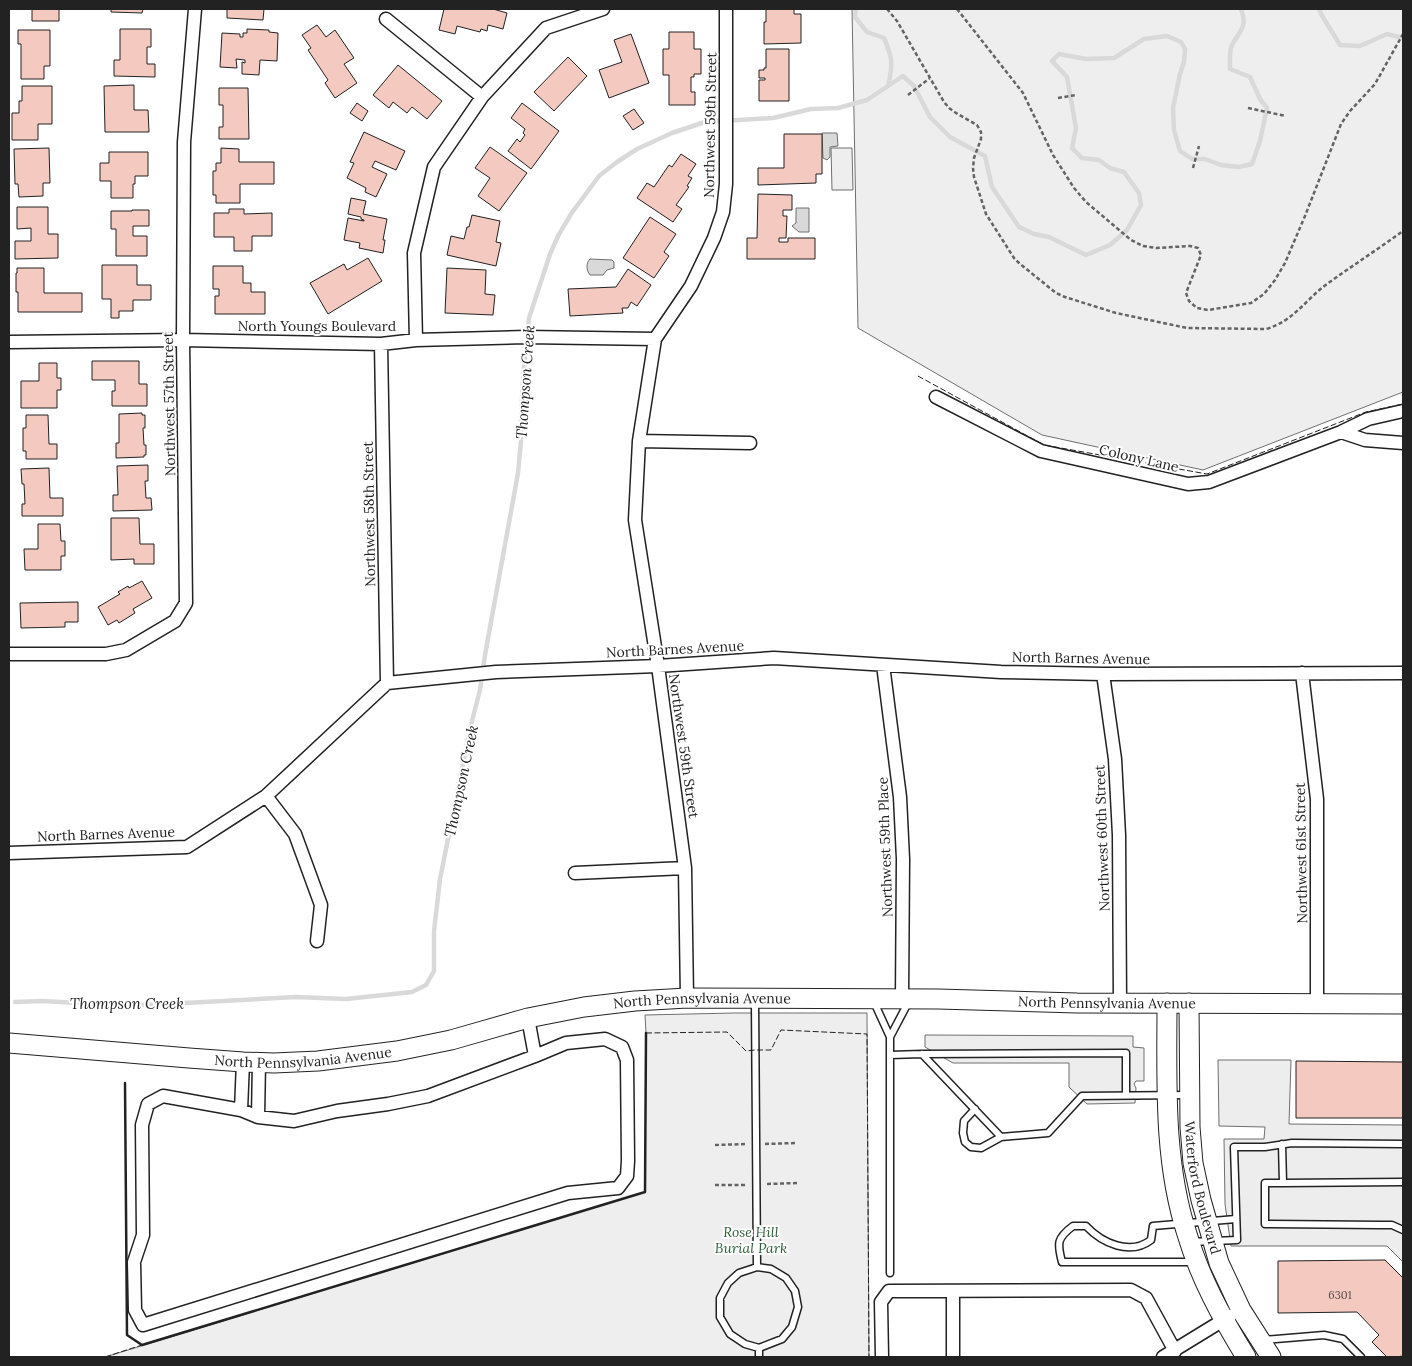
<svg xmlns="http://www.w3.org/2000/svg" width="1412" height="1366" viewBox="0 0 1412 1366" font-family="Lora,serif">
	<rect width="100%" height="100%" fill="#fff"/>
	<!-- green -->
	<path fill="#eee" stroke="#6f6f6f" d="M852,9H1403V392L1203,470L1042,435L858,328Z
		M831,148H852L853,190H832Z
		M734,1013H867L869,1357H105L645,1192L646,1033L645,1015Z"/>
	<!-- parking -->
	<path fill="#ededed" stroke="#6f6f6f" d="M925,1035L1133,1036V1047L1144,1048V1081H1136L1134,1084L1136,1088L1135,1103L1087,1104L1069,1087V1063H953L925,1047Z
		M1218,1060H1291L1289,1124L1403,1125V1262L1387,1246H1231L1225,1204L1224,1139H1264L1265,1127L1219,1126Z"/>
	<!-- water -->
	<path fill="#d9d9d9" stroke="#6f6f6f" d="M822,133H837L838,146L830,147V157L827,160L823,158Z
		M796,208H809V232H799L792,226L796,223Z
		M590,259L612,260L614,262V268L607,270L603,275H590C586,270 586,263 590,259Z"/>
	<g fill="none" stroke-linecap="round" stroke-linejoin="round">
		<!-- stream -->
		<path stroke="#d9d9d9" stroke-width="4.5" d="M856,9L855,17L867,32L884,38C893,59 893,64 888,86
			M1319,9L1321,14L1340,45L1360,46L1387,34L1403,38
			M15,1002L42,1001L115,1005H146L296,997L346,999L412,992L426,985L434,971V931L440,879L470,729L480,690L485,655L518,473L521,441V416L524,367L529,318L550,254L558,236L571,214L599,176L617,162L637,149L672,133L705,122L773,118L811,109L838,108L867,100L903,76L914,86L930,117L950,137L985,156L992,187L1019,227L1034,234L1049,237L1086,255L1110,245L1127,230L1141,205L1139,193L1124,172L1110,168L1099,160L1082,158L1072,148L1076,128L1067,77L1052,61L1059,54L1086,59L1114,58L1144,39L1167,36L1181,42L1185,49L1184,62L1180,74L1173,108L1174,130L1180,151L1192,159H1205L1221,165L1239,167L1252,164L1260,141L1267,108L1260,99L1250,77L1230,69C1230,62 1229,52 1232,45C1240,30 1248,27 1241,9"/>
	</g>
	<!-- building -->
	<path fill="#f3c9c0" stroke="#222" d="M32,9H59V21H32Z
		M111,9H143L142,13L111,12Z
		M227,9H264L263,20L227,18Z
		M444,9H493L507,13L503,29L488,25L487,31L481,29L480,32L457,26L455,34L439,30Z
		M766,9H794V14H801V43L764,44V22H766Z
		M317,25L326,37L335,30L354,58L344,64L357,83L335,98L325,83L328,80L308,50L311,48L302,35Z
		M120,29H151V47H147V64H155V77L114,76V60H120Z
		M247,29L269,30V32L278,33L277,61L260,60L259,75L242,74V62L245,63V60L236,59L237,68L220,67L222,33L240,34V37H243V33H247Z
		M18,30H50V66H44V79H21V44H18Z
		M669,32H694V49H701V74H694V77H691V92H695V105H669V75H663V49H669Z
		M631,34L649,83L609,98L599,70L622,62L614,40Z
		M766,49H789V101H759V80H765V78H759V70H764V68H766Z
		M568,57L587,76L554,111L534,92Z
		M398,65L442,101L427,119L412,107L407,113L393,102L389,108L373,95Z
		M134,85V110H148L149,132H105L104,86Z
		M22,86H52V124H38V140H12V113H19V101H22Z
		M219,88H248L249,139H219V127H223V105H219Z
		M357,103L368,111L362,121L350,113Z
		M522,103L559,131L531,169L508,151L517,139L520,142L525,135L523,133L525,129L511,118Z
		M634,109L644,123L633,130L623,116Z
		M364,132L405,151L396,170L375,161L372,167L387,174L376,197L365,192L366,188L347,178L354,163L350,162Z
		M784,134H822V174H816V183L758,185V168H784Z
		M490,147L527,173L499,211L478,196L490,178L475,168Z
		M49,148L50,183H43V196L19,197L18,184H15L14,149Z
		M221,148L239,149V162H274V184H240V203H216V195H213V171H216V163H221Z
		M109,152H148V176H135V184H133V198H111V181H100V163H109Z
		M681,154L696,164L688,176L692,178L687,186L689,187L676,205L682,209L673,222L637,198L647,183L654,187L669,165L672,167Z
		M758,194L792,195V210H783V216H787L786,238H779V242H788V238H815V259H747V238H757Z
		M351,198L366,201L363,214L387,219L383,240H385L383,253L359,248L360,243L344,240L348,218L364,221V220L361,219V217L348,214Z
		M17,207H48V234H58V258L15,259V241H31V228L17,229Z
		M229,209H244V214L272,213V236H252V251H234V237H214V213H229Z
		M132,210H149V226H133V236H147V256H116V229H111V211H132Z
		M472,215L500,221L496,242L501,243L496,266L447,255L451,236L464,239L467,227H469Z
		M650,217L676,234L664,252L669,256L654,278L623,258Z
		M368,258L382,281L328,314L310,283L344,264L347,270Z
		M102,265H137V285H151V300H133V311H119V318H111V299H102Z
		M213,266H243V283H251V292H265V314H215V296H219V289H213Z
		M17,268H44V293H82V312H18V292H16V273H17Z
		M447,268L486,270L485,294L495,295L493,315L445,313Z
		M628,269L651,285L637,306L631,302L628,308H622L623,313L570,316L568,289L616,287Z
		M92,361H139V384H147V406H112V391H115V380H92Z
		M39,363H57V378H61V390H57V408H21V381H39Z
		M142,413V415H145V428H143L144,445H146V455H144V457L116,458V443H119V414Z
		M26,415H48L49,444H57V459H26V451H23V428H26Z
		M148,465V481H145L146,498H151L152,510L113,511V495H118L117,466Z
		M49,468L50,498H63V516H22V504H25L24,484H22L21,469Z
		M111,518H139L140,544H154V564H134V559L111,560Z
		M38,524H60L61,541H65V556H61V570H25L24,549H38Z
		M142,581L152,598L133,609L135,613L119,623L117,620L108,625L98,607L120,594L118,592L128,586L129,588Z
		M78,602V622H65V627L21,628L20,603Z
		M1296,1061L1403,1062V1118H1296Z
		M1385,1260L1403,1278V1357L1401,1356L1399,1357H1387L1372,1342L1379,1335L1357,1312L1278,1313V1261Z"/>
	<g fill="none" stroke-linecap="round" stroke-linejoin="round">
		<!-- lane casing -->
		<g stroke="#222" stroke-width="9">
			<path id="lane" d="M755,1001L757,1267
				M874,1002L890,1037L909,1001
				M890,1037V1055L922,1054L1126,1053V1095
				M922,1054L1001,1137
				M890,1055V1273
				M975,1109L964,1121L963,1133L965,1142L971,1147L981,1148L1001,1137L1048,1133L1082,1096L1188,1095
				M1282,1144L1283,1183H1265V1224L1380,1225H1392L1403,1230
				M1283,1183L1403,1182
				M1191,1242L1237,1240L1234,1147H1265L1292,1143L1403,1144
				M1195,1262H1062C1057,1243 1057,1238 1073,1226H1086C1102,1243 1130,1256 1151,1240L1153,1226L1236,1219
				M757,1267L771,1269L786,1278L795,1291L798,1307L792,1327L782,1339L759,1348L745,1344L730,1334L720,1317V1298L728,1283L739,1273Z
				M1263,1340L1324,1335L1343,1339L1361,1357
				M759,1348V1357"/>
		</g>
		<!-- street casing -->
		<g stroke="#222" stroke-width="15">
			<path id="street" d="M386,19L482,97
				M416,340L414,253L434,167L482,97L546,28L603,9
				M9,342L183,340L381,344L416,340L526,337L655,339
				M381,344L387,683
				M936,397L1041,451L1188,484L1209,482L1341,432L1368,419L1403,411
				M1341,432L1365,440L1403,443
				M639,441L750,443
				M9,654H106L126,650L175,621L186,603L183,340L184,142L195,9
				M883,665L900,797L903,859L902,999
				M1302,673L1317,799V1004
				M1103,674L1115,759L1119,835L1120,1003
				M266,796L295,834L321,905L317,941
				M9,853L187,847L266,796L387,683L496,672L658,666L774,658L1001,672L1103,674L1403,673
				M575,873L685,868
				M687,998L685,868L658,666L635,520L639,441L655,339L691,286L714,238L723,212L726,184V9
				M528,1018L535,1056L566,1043L605,1039L622,1047L627,1060L628,1161L627,1176L618,1188L568,1193L143,1325L135,1310L134,1262L143,1235L142,1125L148,1104L163,1096L241,1110L258,1117L294,1121L337,1111L388,1104L428,1096L535,1056
				M241,1110L243,1062
				M258,1117L259,1062
				M953,1291V1357
				M882,1357L881,1302L889,1291L1131,1290L1146,1298L1175,1351
				M1163,1357L1230,1316"/>
		</g>
		<!-- secondary casing -->
		<g stroke="#222" stroke-width="21">
			<g id="secondary">
				<path d="M1167,1003C1167,1080 1163,1160 1187,1234C1200,1278 1222,1318 1246,1357"/>
				<path id="s1" d="M1189,1003L1190,1127L1193,1163L1201,1200L1219,1263L1241,1310L1271,1357"/>
				<path id="s2" d="M9,1043L189,1058L243,1062L274,1063L318,1061L397,1051L451,1040L528,1018L584,1007L635,1001L687,998L938,999L1077,1003L1403,1004"/>
			</g>
		</g>
		<!-- path -->
		<path stroke="#646464" stroke-width="2.5" stroke-dasharray="4 2.5" stroke-linecap="butt" d="M887,9L897,21L944,102L949,108L956,113L977,125L981,132V139L974,158L973,168L974,177L986,214L1014,258L1019,263L1056,293L1065,297L1116,313L1187,328L1266,329C1294,321 1305,300 1327,284C1352,266 1378,249 1403,231
			M957,9L1023,93L1053,155L1074,188L1086,202L1131,240L1143,246L1156,248L1190,246L1198,248L1201,255L1186,293L1189,301L1197,308L1208,310L1251,303L1264,294L1275,280L1285,263L1305,216L1341,124L1350,111L1375,84L1403,34
			M908,95L930,78
			M1058,98L1076,95
			M1248,108L1286,116
			M1193,168L1199,146
			M765,1144L796,1143
			M715,1145L747,1144
			M767,1184L798,1183
			M715,1185H746"/>
		<!-- lane -->
		<use href="#lane" stroke="#fff" stroke-width="6"/>
		<!-- street -->
		<use href="#street" stroke="#fff" stroke-width="12"/>
		<!-- secondary -->
		<use href="#secondary" stroke="#fff" stroke-width="19"/>
		<!-- fence -->
		<path stroke="#222" stroke-width="1" stroke-dasharray="6 2.5" stroke-linecap="butt" d="M918,376L1044,445L1207,474L1366,412L1403,404
			M646,1033L727,1032L746,1051L755,1050H771L781,1030L867,1034L869,1357
			M105,1357L142,1345"/>
		<!-- wall -->
		<path stroke="#222" stroke-width="2.5" d="M125,1083L127,1335L142,1345L645,1192L646,1033"/>
	</g>
	<g text-anchor="middle" dominant-baseline="central" stroke-width="4" stroke-linejoin="round" paint-order="stroke">
		<!-- number labels -->
		<g font-size="11" fill="#564c4a">
			<text x="1340" y="1295">6301</text>
		</g>
		<!-- street labels -->
		<g font-size="14" fill="#222" stroke="#fff">
			<text transform="translate(710 125) rotate(-89)">Northwest 59th Street</text>
			<text x="317" y="326">North Youngs Boulevard</text>
			<text transform="translate(169 404) rotate(-91)">Northwest 57th Street</text>
			<text transform="translate(1139 458) rotate(13)">Colony Lane</text>
			<text transform="translate(369 514) rotate(-91)">Northwest 58th Street</text>
			<text transform="translate(675 649) rotate(-3)">North Barnes Avenue</text>
			<text transform="translate(1081 658) rotate(1)">North Barnes Avenue</text>
			<text transform="translate(684 746) rotate(82)">Northwest 59th Street</text>
			<text transform="translate(106 834) rotate(-2)">North Barnes Avenue</text>
			<text transform="translate(1102 838) rotate(-92)">Northwest 60th Street</text>
			<text transform="translate(885 847) rotate(-92)">Northwest 59th Place</text>
			<text transform="translate(1301 853) rotate(-91)">Northwest 61st Street</text>
			<text stroke="none"><textPath href="#s2" startOffset="700">North Pennsylvania Avenue</textPath></text>
			<text stroke="none"><textPath href="#s2" startOffset="1105">North Pennsylvania Avenue</textPath></text>
			<text stroke="none"><textPath href="#s2" startOffset="295">North Pennsylvania Avenue</textPath></text>
			<text stroke="none"><textPath href="#s1" startOffset="186">Waterford Boulevard</textPath></text>
		</g>
		<!-- park labels -->
		<g font-size="14" font-style="italic" fill="#2f5e38" stroke="#fff">
			<text x="751" y="1232">Rose Hill<tspan x="751" dy="16">Burial Park</tspan></text>
		</g>
		<!-- water labels -->
		<g font-size="15" font-style="italic" fill="#222" stroke="#fff">
			<text transform="translate(525 382) rotate(-86)">Thompson Creek</text>
			<text transform="translate(461 781) rotate(-78)">Thompson Creek</text>
			<text x="127" y="1003">Thompson Creek</text>
		</g>
	</g>
	<!-- border -->
	<rect width="1412" height="1366" fill="none" stroke="#222222" stroke-width="20"/>
</svg>
